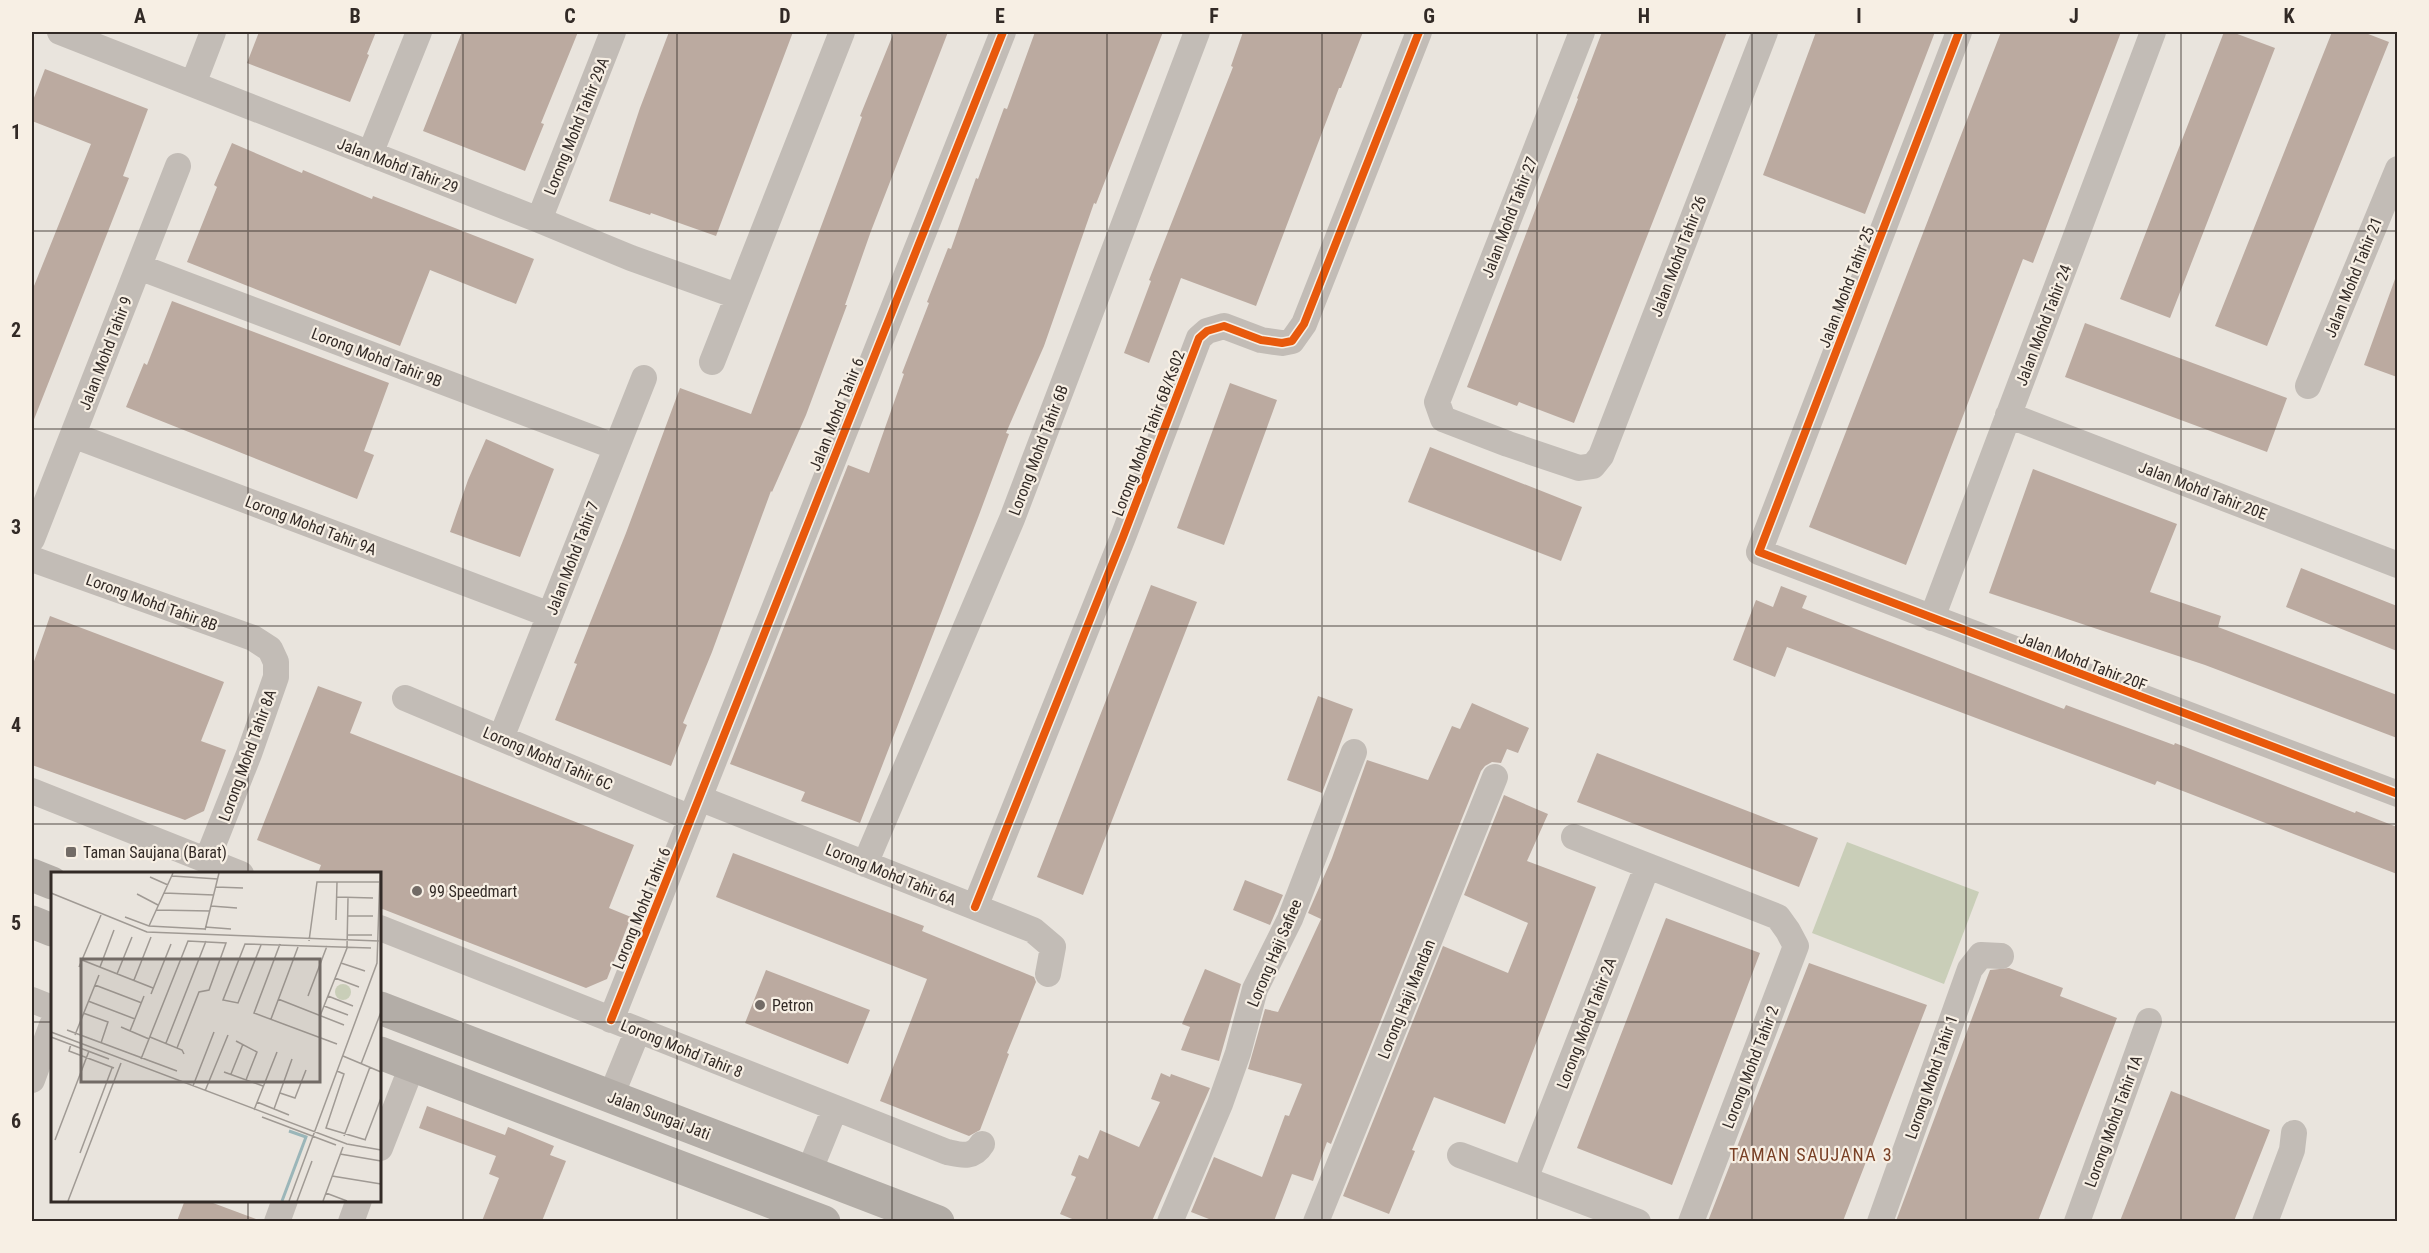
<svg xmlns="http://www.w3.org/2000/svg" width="2429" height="1253" font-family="'Roboto Condensed',sans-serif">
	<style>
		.green { fill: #c9ceb8 }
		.building { fill: #bbaaa0 }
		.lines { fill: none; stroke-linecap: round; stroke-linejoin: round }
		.minor { stroke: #c2bcb6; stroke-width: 26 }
		.secondary { stroke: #b3ada7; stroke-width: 33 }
		.cycleway-casing { stroke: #f7efe4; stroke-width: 11 }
		.cycleway { stroke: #e8590c; stroke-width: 8 }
		.grid { fill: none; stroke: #322a26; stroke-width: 1.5; stroke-opacity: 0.55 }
		.poi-dot { fill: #726b66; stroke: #f7efe4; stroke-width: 2 }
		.labels { text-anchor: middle; stroke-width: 4.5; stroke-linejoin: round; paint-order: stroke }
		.street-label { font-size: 16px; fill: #322a26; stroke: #f7efe4 }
		.poi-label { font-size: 16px; fill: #322a26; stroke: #f7efe4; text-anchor: start }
		.neighbourhood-label { font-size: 18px; letter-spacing: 1.5px; fill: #794026; stroke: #f7efe4 }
		.inset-river { fill: none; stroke: #9bb6b9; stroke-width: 3 }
		.inset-road { fill: none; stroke: #a09a94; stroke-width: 1.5 }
		.view { fill: #726b66; fill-opacity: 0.15; stroke: #726b66; stroke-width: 3 }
		.inset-edge { fill: none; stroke: #322a26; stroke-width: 3 }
		.neatline { fill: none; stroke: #322a26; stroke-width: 2 }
		.grid-label { font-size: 20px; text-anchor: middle; font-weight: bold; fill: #322a26 }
	</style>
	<rect width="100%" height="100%" fill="#e9e4dd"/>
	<path class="green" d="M1847,842L1979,892L1944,984L1812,933Z"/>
	<path class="building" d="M259,32H376L367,54L369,55L350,102L247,63Z
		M462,32H578L541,123L544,124L525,171L423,131Z
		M669,32H793L716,236L651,213L650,215L609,201L640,108Z
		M894,32H948L871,231L845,305H847L806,415L772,492L771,491L712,652L683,723L687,725L671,766L555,720L577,664L574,663L626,533L680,388L751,414L862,117L860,116Z
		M1035,32H1163L1096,204L1094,203L1044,346L1006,433L1009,434L979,515L860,823L801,801L805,792L730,764L848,465L869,473L904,374L902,373L929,303L927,302L948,248L951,249L976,178L978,179L1004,108L1007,109Z
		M1243,32H1363L1341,88H1339L1256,306L1181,278L1149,363L1124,353L1151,281L1149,280L1233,67L1231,66Z
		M1602,32H1727L1574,423L1519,402L1517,406L1467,387L1578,99L1577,98Z
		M1816,32H1935L1865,214L1763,175Z
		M2001,32H2121L2033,263L2023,259L1906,565L1809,527Z
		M2224,32H2232L2275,48L2170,318L2120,299Z
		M2332,32H2363L2389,42L2267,346L2215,326Z
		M45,69L148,109L123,176L129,178L33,422L32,291L91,144L32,121V103Z
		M232,143L302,173L303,170L372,199L373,196L534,259L516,304L430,270L400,346L187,262L217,187L214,185Z
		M2395,279L2397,280V377L2364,365Z
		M172,301L389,383L364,451L374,455L357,499L126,407L144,363L147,365Z
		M2085,323L2287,398L2267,452L2065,377Z
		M1230,383L1277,400L1224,545L1177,528Z
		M486,439L554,469L520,557L450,532L468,480Z
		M1430,447L1582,507L1561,561L1408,502Z
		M2033,469L2177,524L2150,592L2221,616L2218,627L2397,695V738L2205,665L1989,593Z
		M2301,568L2397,606V651L2286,607Z
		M1151,585L1197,602L1083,895L1037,877Z
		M1781,586L1807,596L1802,608L2064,709L2066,705L2174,745L2175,743L2355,813L2356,811L2397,827V874L2157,781L2155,785L1787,647L1775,677L1733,660L1756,600L1773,607Z
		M50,616L224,682L201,741L226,750L204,811L185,820L32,765V667Z
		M318,686L362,702L350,733L634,845L609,908L631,917L607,979L586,988L380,908V873H318L321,865L257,840Z
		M1318,696L1353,709L1322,793L1287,780Z
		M1472,703L1529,728L1518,753L1507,749L1501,763L1492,762L1485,766L1481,771L1331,1144L1327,1142L1313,1181L1292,1174L1274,1221H1214L1191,1212L1214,1157L1262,1177L1285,1115L1289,1116L1302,1084L1248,1069L1265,1009L1278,1012L1321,919L1308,913L1332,858L1367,760L1428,780L1452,726L1460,729Z
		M1597,753L1818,838L1799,887L1577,802Z
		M1504,795L1548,814L1527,861L1596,887L1505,1124L1434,1097L1412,1150L1415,1151L1389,1214L1343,1196L1443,946L1508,973L1528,923L1464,895Z
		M733,853L924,926L922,931L1034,977L1036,982L1007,1053L1009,1054L980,1130L969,1136L880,1101L927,979L716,897Z
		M1245,880L1283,895L1270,925L1233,910Z
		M1666,918L1760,953L1672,1185L1577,1148Z
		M1809,963L1927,1005L1843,1221H1708Z
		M2009,968L2063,988L2060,996L2117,1018L2038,1221H1896L1990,970Z
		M1205,969L1241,984L1219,1061L1181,1050L1190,1027L1182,1024Z
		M766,970L870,1010L848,1064L745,1023Z
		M1161,1073L1170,1077L1171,1074L1210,1088L1152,1221H1077L1060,1214L1076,1177L1071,1175L1079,1155L1088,1159L1100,1130L1139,1147L1160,1102L1151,1099Z
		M2171,1091L2270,1130L2234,1221H2120Z
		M427,1106L505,1135L508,1127L554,1146L550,1155L566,1161L542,1221H482L499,1178L489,1174L496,1156L419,1128Z
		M185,1200H205L256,1219V1221H177Z"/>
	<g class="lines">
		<path class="minor" d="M60,32L539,220L631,258L737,296
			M1582,32L1437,402L1443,419L1508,444L1579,468L1593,466L1601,456L1765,32
			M1959,32L1759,552L2398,794
			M193,84L213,32
			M370,154L419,32
			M539,220L613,32
			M139,267L616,447
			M712,362L842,32
			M2308,386L2398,169
			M2008,415L2398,565
			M73,435L550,615
			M32,539L178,166
			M32,559L253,638L270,649L276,662V677L249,754L207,860
			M1932,618L2153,32
			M405,698L691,818
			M501,738L644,378
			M32,791L241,874
			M699,798L1033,930L1053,947L1048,974
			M1574,837L1778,917L1788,931L1796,946L1691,1222
			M865,864L1012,519L1197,32
			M975,907L1123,537L1199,338L1207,331L1224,326L1261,340L1282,343L1292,341L1304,324L1419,32
			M380,928L947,1152C961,1155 973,1159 982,1144
			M32,1000L52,1008
			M611,1020L1003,32
			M32,1080L52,1025
			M611,1096L638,1030
			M380,1148L412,1066
			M1460,1155L1638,1222
			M809,1172L835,1108
			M1525,1179L1647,867
			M277,1222L285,1200
			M351,1222L359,1200
			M1170,1222L1220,1104L1238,1053L1255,989L1290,919L1354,752
			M1316,1222L1495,777
			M1880,1222L1970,969L1981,955L2001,956
			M2077,1222L2149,1021
			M2265,1222L2292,1150L2294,1133"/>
		<path class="secondary" d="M32,875L52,883
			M32,922L52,930
			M380,1008L938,1222
			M380,1053L824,1222"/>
		<defs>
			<path id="cycleway" d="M1959,32L1759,552L2398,794
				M975,907L1123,537L1199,338L1207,331L1224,326L1261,340L1282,343L1292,341L1304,324L1419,32
				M611,1020L1003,32"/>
		</defs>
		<use href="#cycleway" class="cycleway-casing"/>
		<use href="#cycleway" class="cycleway"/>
	</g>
	<path class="grid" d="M248,32V874M463,32V1222M677,32V1222M892,32V1222M1107,32V1222M1322,32V1222M1537,32V1222M1752,32V1222M1966,32V1222M2181,32V1222M32,231H2398M32,429H2398M32,626H2398M32,824H2398M32,1022H52M380,1022H2398M248,1200V1222"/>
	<g class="poi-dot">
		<rect x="65" y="846" width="12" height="12" rx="3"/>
		<circle cx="417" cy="891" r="6"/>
		<circle cx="760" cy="1005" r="6"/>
	</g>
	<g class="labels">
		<g class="street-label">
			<text transform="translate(576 126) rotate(-68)" y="6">Lorong Mohd Tahir 29A</text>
			<text transform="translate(398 165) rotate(21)" y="6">Jalan Mohd Tahir 29</text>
			<text transform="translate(1509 217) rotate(-69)" y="6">Jalan Mohd Tahir 27</text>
			<text transform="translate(1678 256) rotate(-69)" y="6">Jalan Mohd Tahir 26</text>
			<text transform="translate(2353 277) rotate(-68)" y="6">Jalan Mohd Tahir 21</text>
			<text transform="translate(1846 287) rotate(-69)" y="6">Jalan Mohd Tahir 25</text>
			<text transform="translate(2043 325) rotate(-69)" y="6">Jalan Mohd Tahir 24</text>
			<text transform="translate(105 353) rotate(-69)" y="6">Jalan Mohd Tahir 9</text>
			<text transform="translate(377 357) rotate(21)" y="6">Lorong Mohd Tahir 9B</text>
			<text transform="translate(836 414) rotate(-68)" y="6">Jalan Mohd Tahir 6</text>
			<text transform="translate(1148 433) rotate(-69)" y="6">Lorong Mohd Tahir 6B/Ks02</text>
			<text transform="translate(1038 450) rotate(-69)" y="6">Lorong Mohd Tahir 6B</text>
			<text transform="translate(2203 490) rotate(21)" y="6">Jalan Mohd Tahir 20E</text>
			<text transform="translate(311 525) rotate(21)" y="6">Lorong Mohd Tahir 9A</text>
			<text transform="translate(572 558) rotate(-69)" y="6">Jalan Mohd Tahir 7</text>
			<text transform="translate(152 602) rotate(20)" y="6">Lorong Mohd Tahir 8B</text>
			<text transform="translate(2083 661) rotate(21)" y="6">Jalan Mohd Tahir 20F</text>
			<text transform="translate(247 755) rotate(-70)" y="6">Lorong Mohd Tahir 8A</text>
			<text transform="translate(548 758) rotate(23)" y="6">Lorong Mohd Tahir 6C</text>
			<text transform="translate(891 874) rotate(22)" y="6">Lorong Mohd Tahir 6A</text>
			<text transform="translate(641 908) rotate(-68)" y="6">Lorong Mohd Tahir 6</text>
			<text transform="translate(1274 953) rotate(-67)" y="6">Lorong Haji Safiee</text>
			<text transform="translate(1406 999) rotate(-68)" y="6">Lorong Haji Mandan</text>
			<text transform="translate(1586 1023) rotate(-69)" y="6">Lorong Mohd Tahir 2A</text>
			<text transform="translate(682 1048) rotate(22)" y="6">Lorong Mohd Tahir 8</text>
			<text transform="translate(1750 1067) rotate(-69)" y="6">Lorong Mohd Tahir 2</text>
			<text transform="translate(1931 1077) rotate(-71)" y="6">Lorong Mohd Tahir 1</text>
			<text transform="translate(659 1115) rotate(21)" y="6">Jalan Sungai Jati</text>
			<text transform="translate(2113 1121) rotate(-70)" y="6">Lorong Mohd Tahir 1A</text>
		</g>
		<g class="poi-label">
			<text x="83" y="858">Taman Saujana (Barat)</text>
			<text x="429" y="897">99 Speedmart</text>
			<text x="772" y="1011">Petron</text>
		</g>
		<g class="neighbourhood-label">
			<text x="1811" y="1161">TAMAN SAUJANA 3</text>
		</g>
	</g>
	<g transform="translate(51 872)">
		<rect width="330" height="330" fill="#e9e4dd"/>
		<path d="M284 120a8 8 0 1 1 16 0a8 8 0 1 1-16 0Z" fill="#c9ceb8"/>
		<path class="inset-river" d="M231,329L255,265L238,259"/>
		<path class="inset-road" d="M121,4L167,7M99,5L117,13M165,15L192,16M0,21L96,60L328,69M113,21L163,23M86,22L107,33M286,25L322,26M160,34L186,36M105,38L159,39M297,44H322M74,45L98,54L154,57M285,48L286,10M98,54L122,1M154,55L180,57M154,58L168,1M297,63H321M258,69L266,10H329M229,72L203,141L286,172M210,73L187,131L172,128L194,72L320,76M31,88L102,116M290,91L314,99M28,95L50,43M49,95L63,58M66,102L81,65M284,106L308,115M83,108L100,65M44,113L91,131M100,122L120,72M257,124L276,74M277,124L302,134M227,127L293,153M37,129L84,147M273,134L297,143M32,141L57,150L50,171M269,144L296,76L297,26M220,147L247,75M70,155L98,167M16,158L126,199M79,159L93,124M0,160L296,272L330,278M24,163L48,103M0,165L58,187M99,165L131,178L133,182M185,169L206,180L195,208M115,171L155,69M20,172L18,179L63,196M292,184L330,200M90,187L137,69L175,71L158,118L148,120L126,176M310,192L330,140M286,199L293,202L275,256L315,268M173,200L212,214M180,202L192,172M142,214L163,160M154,219L177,163M229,221L244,226L255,198M206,230L238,243M223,237L241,187M203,238L226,180M211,245L285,273M293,264L319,195M4,268L38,179M314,268L330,226M29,281L61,196M289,282L330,289M281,304L330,312M275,321L296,329M17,329L70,191M238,329L326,91L329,1M246,329L261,289M272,329L292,275"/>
		<path class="view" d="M30,87H269V210H30Z"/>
		<rect width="330" height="330" class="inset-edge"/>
	</g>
	<rect width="2429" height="1253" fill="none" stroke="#f7efe4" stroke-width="66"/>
	<rect x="33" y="33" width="2363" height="1187" class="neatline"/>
	<g class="grid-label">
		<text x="140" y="23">A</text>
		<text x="355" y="23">B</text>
		<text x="570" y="23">C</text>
		<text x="785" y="23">D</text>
		<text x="1000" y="23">E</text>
		<text x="1214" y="23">F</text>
		<text x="1429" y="23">G</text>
		<text x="1644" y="23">H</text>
		<text x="1859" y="23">I</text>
		<text x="2074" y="23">J</text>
		<text x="2289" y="23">K</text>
		<text x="16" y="139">1</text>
		<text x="16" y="337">2</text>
		<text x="16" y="534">3</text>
		<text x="16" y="732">4</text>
		<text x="16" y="930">5</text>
		<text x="16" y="1128">6</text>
	</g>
</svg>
